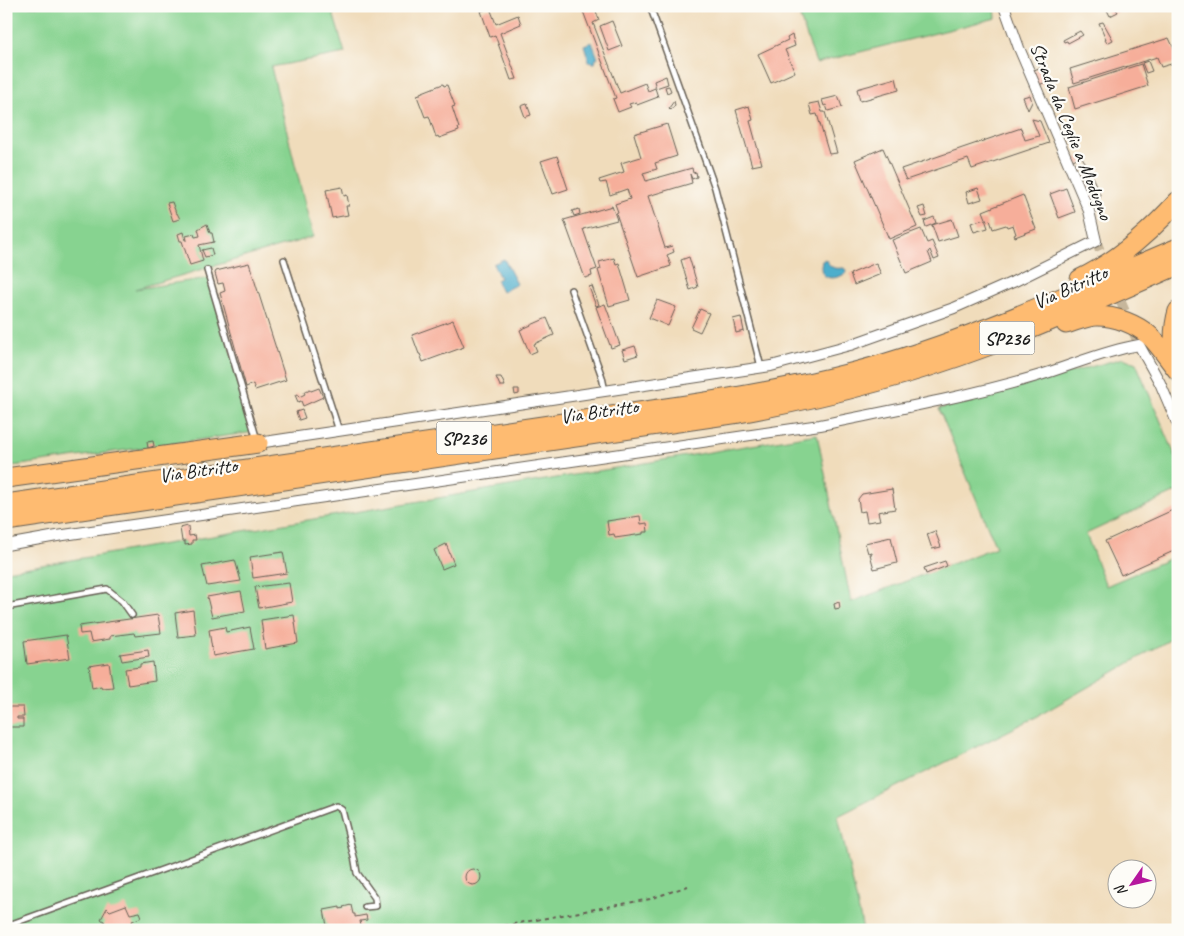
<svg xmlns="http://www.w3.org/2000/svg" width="1184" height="936" font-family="Caveat,sans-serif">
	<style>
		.green { fill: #87d390; stroke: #527856 }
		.water { fill: #4daecc; stroke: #346574 }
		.building { fill: #f6ae9a }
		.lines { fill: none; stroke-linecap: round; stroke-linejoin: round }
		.street-tunnel { stroke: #c6b69b; stroke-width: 10; stroke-dasharray: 10 5; stroke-linecap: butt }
		.lane-casing { stroke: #665f54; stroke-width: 8 }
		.street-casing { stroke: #665f54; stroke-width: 12 }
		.highway-casing { stroke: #665f54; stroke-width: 21 }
		.path { stroke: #665f54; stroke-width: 2; stroke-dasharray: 4 4; stroke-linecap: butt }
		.lane { stroke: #fff; stroke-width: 5 }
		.street { stroke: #fff; stroke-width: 10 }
		.highway { stroke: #febb71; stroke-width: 19 }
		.labels { text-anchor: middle; stroke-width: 4.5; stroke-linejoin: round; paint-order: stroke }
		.shield { fill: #fdfcf7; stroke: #605f5e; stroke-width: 1 }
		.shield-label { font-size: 19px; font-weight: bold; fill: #1c1c1c }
		.street-label { font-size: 20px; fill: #1c1c1c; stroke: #fdfcf7 }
	</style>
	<rect width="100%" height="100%" fill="#fdfcf7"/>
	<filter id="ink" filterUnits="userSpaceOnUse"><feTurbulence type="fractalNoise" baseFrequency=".02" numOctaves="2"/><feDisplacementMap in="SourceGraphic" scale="10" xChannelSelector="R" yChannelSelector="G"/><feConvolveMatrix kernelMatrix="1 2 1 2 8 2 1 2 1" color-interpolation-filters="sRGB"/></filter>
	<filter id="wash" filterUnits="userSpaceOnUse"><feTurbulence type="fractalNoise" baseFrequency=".0096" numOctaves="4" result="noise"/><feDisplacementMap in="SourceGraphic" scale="20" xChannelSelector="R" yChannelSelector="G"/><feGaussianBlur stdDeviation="1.12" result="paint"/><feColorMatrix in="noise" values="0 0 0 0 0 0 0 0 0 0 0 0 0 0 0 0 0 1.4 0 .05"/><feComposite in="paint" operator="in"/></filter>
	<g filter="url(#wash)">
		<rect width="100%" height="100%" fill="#f0dcbb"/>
		<path class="green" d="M6,6H331L345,53L271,67L313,237L135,289L209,278L254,432L6,467Z
			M796,6H995L996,18L816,63Z
			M1123,358L1136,363L1178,462V491L1086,534L1106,586L1178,555V635L1038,716L838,816L863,930H6V571L817,434L851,602L996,547L939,409Z"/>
		<path class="water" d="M592,42L598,58L596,59L595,63H593L591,61L589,62L584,45Z
			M504,259L517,284L502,292L496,280L500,278L493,264Z
			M825,259C832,268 832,269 844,268L846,270V273C833,282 817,279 822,261Z"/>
		<g id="blocks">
			<path class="building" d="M581,6H586L588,11L595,8L599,20L593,23L620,93L645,83L648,91L655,88L658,97L637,105L636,102L629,104L631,107L618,112L613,99L616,98Z
				M630,6H643L632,11Z
				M1105,6H1114L1118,12L1110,16Z
				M490,8L496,24L518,15L521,24L500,33L517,79L511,80L495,35L490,37L481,11Z
				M612,21L622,46L609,51L600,26Z
				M1103,22L1113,40L1107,43L1105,40L1106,39L1099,23Z
				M1080,31L1083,35L1068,43L1067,41L1064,42L1063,40Z
				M792,35L795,46L785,50L795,72L771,83L758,54L788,40L787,38Z
				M1169,38L1175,51L1178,50V62L1161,67L1157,57L1074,83L1070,69Z
				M1148,61L1152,71L1146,73L1142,63Z
				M1141,64L1148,86L1075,109L1069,87Z
				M1042,67L1048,81L1037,86L1031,71Z
				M666,76L668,84L656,88L654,81Z
				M896,78L899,90L860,101L857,89Z
				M443,84L444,86L447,85L455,106L452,107L459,128H458L459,131L439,138L438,136L436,137L429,116L425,117L417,96L420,95V93Z
				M669,86L671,91L667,93L665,87Z
				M1030,95L1032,102L1028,110L1023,97Z
				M838,96L842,107L828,111L826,105L824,106L822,100Z
				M674,101L675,105L671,110L669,108Z
				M819,102L822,112H825L837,153L829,154L817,114L812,115L809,104Z
				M527,104L531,115L525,117L521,106Z
				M749,106L753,120L750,121L762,164L752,166L736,110Z
				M1032,119L1040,121L1049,143L972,169L968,159L906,180L901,169L1021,128L1025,140L1039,136Z
				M667,124L677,156L655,163L657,169L643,173L646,181L692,168L693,173L696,172L697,177L692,179L690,174L692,183L648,196L665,248L672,246L674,252L667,255L671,266L638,277L616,213L618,212L615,204L630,199L627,189L610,195L606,182L600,183L599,180L624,172L621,163L641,157L634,134Z
				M883,148L917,227L889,239L855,160Z
				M557,156L568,189L553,194L541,161Z
				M1081,156L1085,162L1074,167L1071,161Z
				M1091,174L1101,197L1088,202L1078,179Z
				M342,187L344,196L347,195L349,206H346L348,215L332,218L326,190Z
				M978,188L982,199L969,203L966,192Z
				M1066,188L1075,212L1059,218L1050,194Z
				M1023,195L1036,229L1015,237L1014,235L1016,234L1013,225L1007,227L1006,225L993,229L990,220L987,221L983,211Z
				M172,202L176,213H177L180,219L173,221L167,203Z
				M612,206L617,220L583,229L597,269L591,271L592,276L585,278L564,220Z
				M924,206L927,216L922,217L918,208Z
				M579,209L580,214L574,216L572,211Z
				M934,217L936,223L926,227L924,221Z
				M952,219L958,236L938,242L932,225Z
				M985,219L988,228L974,232L971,223Z
				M207,224L210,233H212L214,242L199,245L203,261L190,265L182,241H180L178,234L183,232L185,240H187L186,236L194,234L195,237L200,236L198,229Z
				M921,229L927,243L932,241L939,258L934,260L930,250L928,252L932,262L906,273L892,240Z
				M211,248L213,255L205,257L202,250Z
				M689,257L698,287L690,290L681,260Z
				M614,258L616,264L619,263L630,300L609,306L598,270L601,269L599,262Z
				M249,263L286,380L255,390L253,384L246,387L220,293L225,291L223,283L218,284L215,273L216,271Z
				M876,263L881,274L854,285L850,274Z
				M592,286L599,305L596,306L589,287Z
				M657,300L676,307L668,326L649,318Z
				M605,304L620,345L611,348L596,307Z
				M700,309L709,313L700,332L691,328Z
				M741,317L744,331L736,333L733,319Z
				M547,318L554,335L534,344L537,351L530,354L520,330Z
				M453,320L464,347L423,362L420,354H419L412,335Z
				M635,346L638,355L625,359L622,350Z
				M496,377H501L505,386H500Z
				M319,388L323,397L303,406L301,401L298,402L295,395L298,394L299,397L305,394L304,392L310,389L311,391Z
				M514,389H519V394L515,395Z
				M302,410L305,418L299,420L296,412Z
				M153,441L154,446L148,448L147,442Z
				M892,489L895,509L878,512L880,520L867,522L865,511L860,512L858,499L862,494Z
				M1175,509L1178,515V549L1121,575L1105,541Z
				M640,516L641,524L647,523L648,532H643V534L615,538L614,534L609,535L607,521Z
				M188,526L189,536L195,535L196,540H192V544L185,545V541H182L180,528Z
				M935,531L941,547L932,549L927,534Z
				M891,537L897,563L874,569L870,554H872V552L868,553L865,543Z
				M446,544L454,564L442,569L434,550Z
				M283,552L287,573L253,578L250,557Z
				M235,560L241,581L207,586L202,566Z
				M945,561L947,566L926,574L924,568Z
				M289,583L292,602L259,608L255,587Z
				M241,591L245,611L212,617L207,597Z
				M839,602L840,608L835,609L834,604Z
				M193,610L196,635L178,637L175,613Z
				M158,615L161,633L135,636L134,633L110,636V639L91,642L89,633L80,634L79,626Z
				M294,615L298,643L265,649L261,620Z
				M225,627L226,632L250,627L254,649L213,656L209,630Z
				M66,635L70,658L27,664L24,641Z
				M148,650L149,657L122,661L120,654Z
				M153,662L155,681L128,685L125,669L140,667V664Z
				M109,663L113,687L102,688L101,686L92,688L89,666Z
				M8,707H23L24,717H17V719H23V727H9Z
				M465 877a8 8 0 1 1 16 0a8 8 0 1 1-16 0Z
				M126,905L130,914L140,912L142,917L132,921L135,930H105L103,926L105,922L101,919L107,908L110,911Z
				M351,905L353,914H355V917L366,915L367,920L360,921L361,926L359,927V930H330V929L327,926L324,910L340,907V909L344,908L343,907Z"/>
		</g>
	</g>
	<g filter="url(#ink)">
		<use href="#blocks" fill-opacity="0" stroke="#665f54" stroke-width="1"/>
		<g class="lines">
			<path class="street-tunnel" d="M1096,241L1107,268
				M1115,288L1139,345"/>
			<defs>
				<path id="lane" d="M650,6L715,188L761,367
					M284,260L339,431
					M207,270L257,440
					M571,290L602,377L605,391
					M6,607L107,589L122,601L132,615
					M6,926L178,864L336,806L342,810L355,861L357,873L375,898L376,906L365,907"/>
				<path id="street" d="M258,443L771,366L850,345L954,308L1013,282L1096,241L1089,211L1019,48L1004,6
					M6,545L57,536L820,425C893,410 966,397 1037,376C1071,366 1103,351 1139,345L1160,383L1178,425"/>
				<path id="highway" d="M1080,279C1118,261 1150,232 1178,201
					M1066,324C1076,321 1087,316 1097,316C1115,316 1137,324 1151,337C1161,347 1169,360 1178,371
					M1177,369C1174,349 1172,331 1178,311
					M6,478L258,443
					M6,504L680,406C739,397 797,387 855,372C967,342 1072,293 1178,248
					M6,521L739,413C820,398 905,377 982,348C1048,324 1113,293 1178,265"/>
			</defs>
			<use href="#lane" class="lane-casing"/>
			<use href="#street" class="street-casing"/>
			<use href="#highway" class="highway-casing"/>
			<path class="path" d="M481,930L650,899L688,886"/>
			<use href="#lane" class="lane"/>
			<use href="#street" class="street"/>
			<use href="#highway" class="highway"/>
		</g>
	</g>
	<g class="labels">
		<g class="shield">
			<rect x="979.5" y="321.5" width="55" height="33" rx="4"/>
			<rect x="436.5" y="421.5" width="55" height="33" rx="4"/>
		</g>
		<g class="shield-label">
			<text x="1007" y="345">SP236</text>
			<text x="464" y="445">SP236</text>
		</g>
		<g class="street-label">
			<text transform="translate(1072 131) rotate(68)" y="7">Strada da Ceglie a Modugno</text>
			<text transform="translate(1070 287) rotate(-24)" y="7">Via Bitritto</text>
			<text transform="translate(599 411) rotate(-8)" y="7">Via Bitritto</text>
			<text transform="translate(198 470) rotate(-8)" y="7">Via Bitritto</text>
		</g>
	</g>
	<rect width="1184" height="936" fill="none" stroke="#fdfcf7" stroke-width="25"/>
	<g transform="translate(1132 884) rotate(236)"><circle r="24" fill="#fdfcf7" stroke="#a3a29f"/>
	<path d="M0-4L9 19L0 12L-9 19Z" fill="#b5179e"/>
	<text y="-8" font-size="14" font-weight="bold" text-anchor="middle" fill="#1c1c1c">N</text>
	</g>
</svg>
